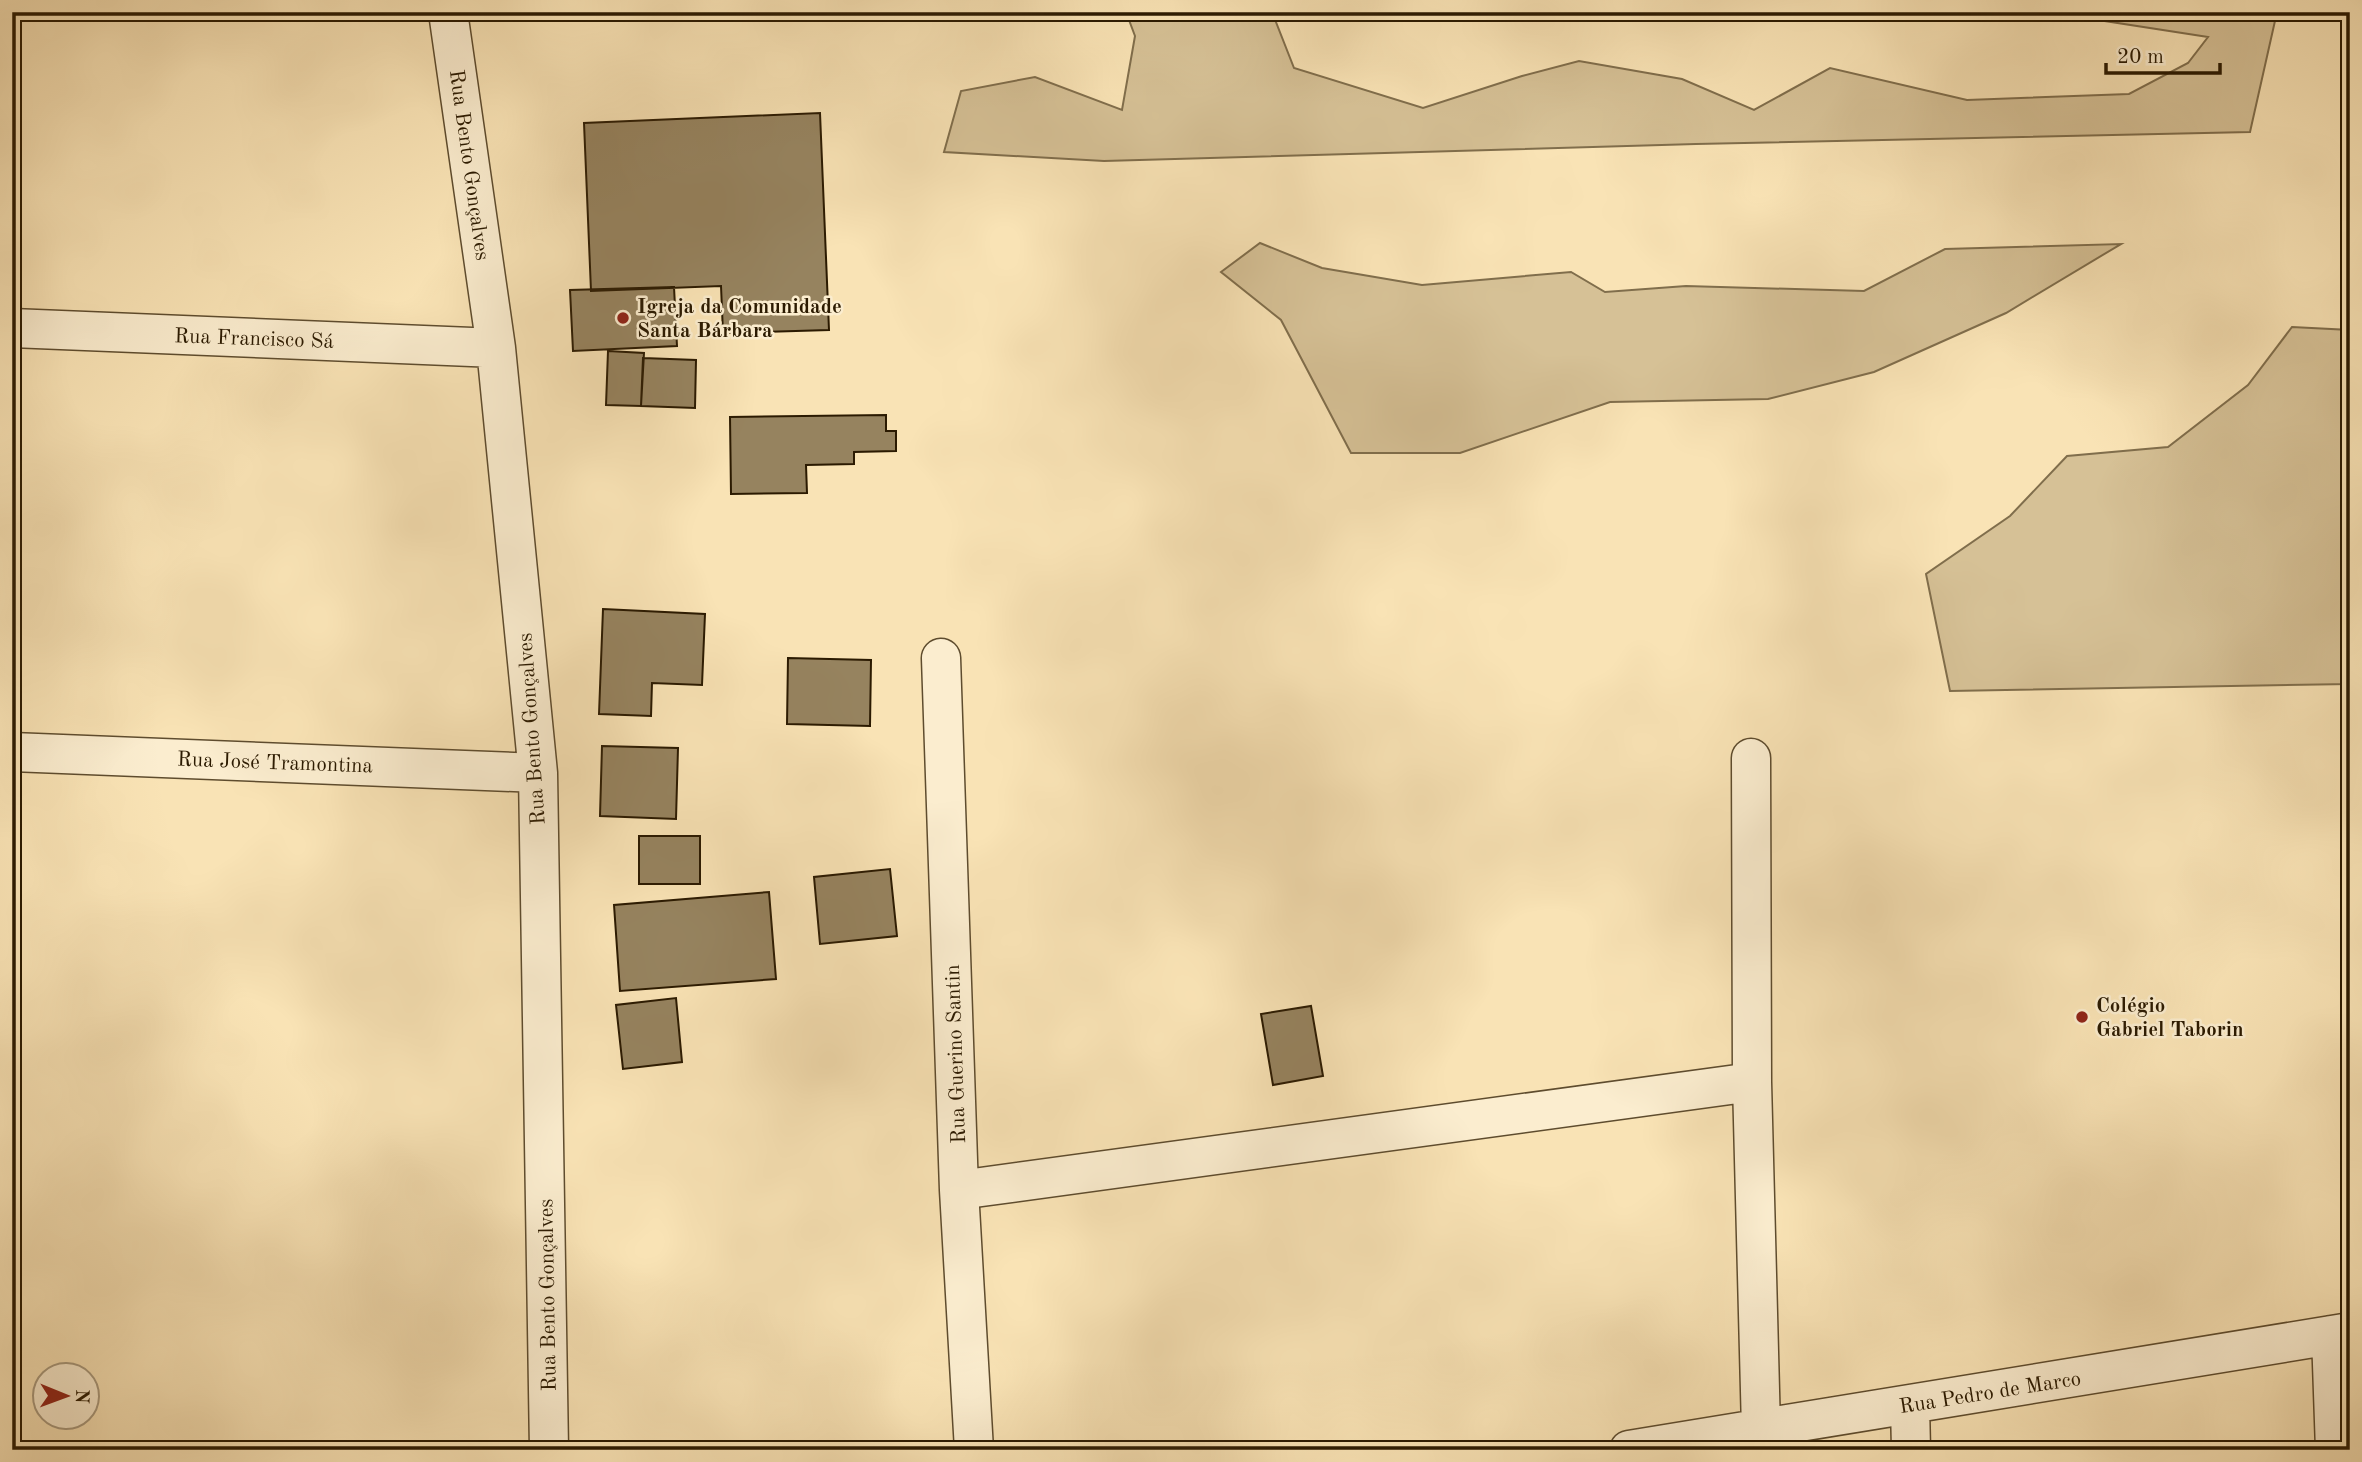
<svg xmlns="http://www.w3.org/2000/svg" width="2362" height="1462" font-family="'Old Standard TT',serif">
	<style>
		.green { fill: #d6c196; stroke: #806e4c; stroke-width: 2 }
		.building { fill: #96835f; stroke: #2b1a01; stroke-width: 2 }
		.lines { fill: none; stroke-linecap: round; stroke-linejoin: round }
		.minor-casing { stroke: #5e4c2e; stroke-width: 41 }
		.minor { stroke: #fbedcf; stroke-width: 38 }
		.poi-dot { fill: #8f2418; stroke: #fbedcf; stroke-width: 2.5 }
		.labels { text-anchor: middle; stroke-width: 5; stroke-linejoin: round; paint-order: stroke }
		.street-label { font-size: 21px; fill: #2b1a01; stroke: #fbedcf }
		.poi-label { font-size: 21px; font-weight: bold; fill: #2b1a01; stroke: #fbedcf; text-anchor: start }
	</style>
	<rect width="100%" height="100%" fill="#f9e3b5"/>
	<filter id="stains"><feTurbulence type="fractalNoise" baseFrequency=".00286" numOctaves="4"/><feColorMatrix values="0 0 0 0 .2 0 0 0 0 .09 0 0 0 0 .02 0 0 0 .5 -.17"/></filter>
	<radialGradient id="worn" r=".72"><stop offset=".6" stop-color="#630" stop-opacity="0"/><stop offset="1" stop-color="#630" stop-opacity=".3"/></radialGradient>
	<path class="green" d="M1126,12H1272L1294,68L1423,108L1522,76L1579,61L1682,79L1754,110L1830,68L1967,100L2129,94L2188,63L2208,37L2079,17L2076,12H2277L2250,132L1696,144L1104,161L944,152L961,91L1035,77L1122,110L1135,36Z
		M1260,243L1322,268L1422,285L1571,272L1605,292L1686,286L1864,291L1945,249L2121,244L2006,313L1874,372L1768,399L1610,402L1460,453H1351L1281,320L1221,272Z
		M2292,327L2350,330V684L1950,691L1926,574L2010,516L2067,456L2168,447L2248,385Z"/>
	<path class="building" d="M820,113L829,330L723,333L721,286L591,291L584,123Z
		M674,287L677,346L573,351L570,290Z
		M608,351L644,353L641,406L606,405Z
		M643,358L696,360L695,408L641,406Z
		M886,415V431H896V451L854,452V464L806,465L807,493L731,494L730,417Z
		M603,609L705,614L702,685L652,683L651,716L599,714Z
		M788,658L871,660L870,726L787,724Z
		M602,746L678,748L676,819L600,816Z
		M639,836H700V884H639Z
		M890,869L897,936L820,944L814,877Z
		M769,892L776,979L620,991L614,905Z
		M676,998L682,1062L623,1069L616,1005Z
		M1311,1006L1323,1076L1273,1085L1261,1014Z"/>
	<g class="lines">
		<defs>
			<path id="minor" d="M448,12L496,348L538,773L549,1450
				M12,328L496,348
				M941,658L959,1190L974,1450
				M12,752L538,773
				M1751,758L1752,1082L1761,1429
				M959,1190L1752,1082
				M2331,1335L2335,1450
				M1910,1405L1911,1450
				M1629,1450L2350,1332"/>
		</defs>
		<use href="#minor" class="minor-casing"/>
		<use href="#minor" class="minor"/>
	</g>
	<g class="poi-dot">
		<circle cx="623" cy="318" r="7"/>
		<circle cx="2082" cy="1017" r="7"/>
	</g>
	<g class="labels">
		<g class="street-label">
			<text transform="translate(470 165) rotate(82)" y="7">Rua Bento Gonçalves</text>
			<text transform="translate(254 338) rotate(2)" y="7">Rua Francisco Sá</text>
			<text transform="translate(531 729) rotate(-94)" y="7">Rua Bento Gonçalves</text>
			<text transform="translate(275 762) rotate(2)" y="7">Rua José Tramontina</text>
			<text transform="translate(955 1054) rotate(-92)" y="7">Rua Guerino Santin</text>
			<text transform="translate(547 1295) rotate(-91)" y="7">Rua Bento Gonçalves</text>
			<text transform="translate(1990 1392) rotate(-9)" y="7">Rua Pedro de Marco</text>
		</g>
		<g class="poi-label">
			<text x="637" y="313">Igreja da Comunidade<tspan x="637" dy="24">Santa Bárbara</tspan></text>
			<text x="2096" y="1012">Colégio<tspan x="2096" dy="24">Gabriel Taborin</tspan></text>
		</g>
	</g>
	<rect width="2362" height="1462" fill="none" stroke="#f9e3b5" stroke-width="42"/>
	<rect x="14" y="14" width="2334" height="1434" fill="none" stroke="#2b1a01" stroke-width="3.5"/>
	<rect x="21" y="21" width="2320" height="1420" fill="none" stroke="#2b1a01" stroke-width="2"/>
	<g transform="translate(66 1396) rotate(91)"><circle r="33" fill="#fbedcf" stroke="#a8997d" stroke-width="2"/>
	<path d="M0-5L12 26L0 18L-12 26Z" fill="#8f2418"/>
	<text y="-10" font-size="19" font-weight="bold" text-anchor="middle" fill="#2b1a01">N</text>
	</g>
	<path d="M2106 63v10h114v-10" fill="none" stroke="#2b1a01" stroke-width="3.5"/>
	<text x="2117" y="63" font-size="21" fill="#2b1a01" stroke="#fbedcf" stroke-width="5" paint-order="stroke">20 m</text>
	<rect width="100%" height="100%" filter="url(#stains)"/>
	<rect width="100%" height="100%" fill="url(#worn)"/>
</svg>
